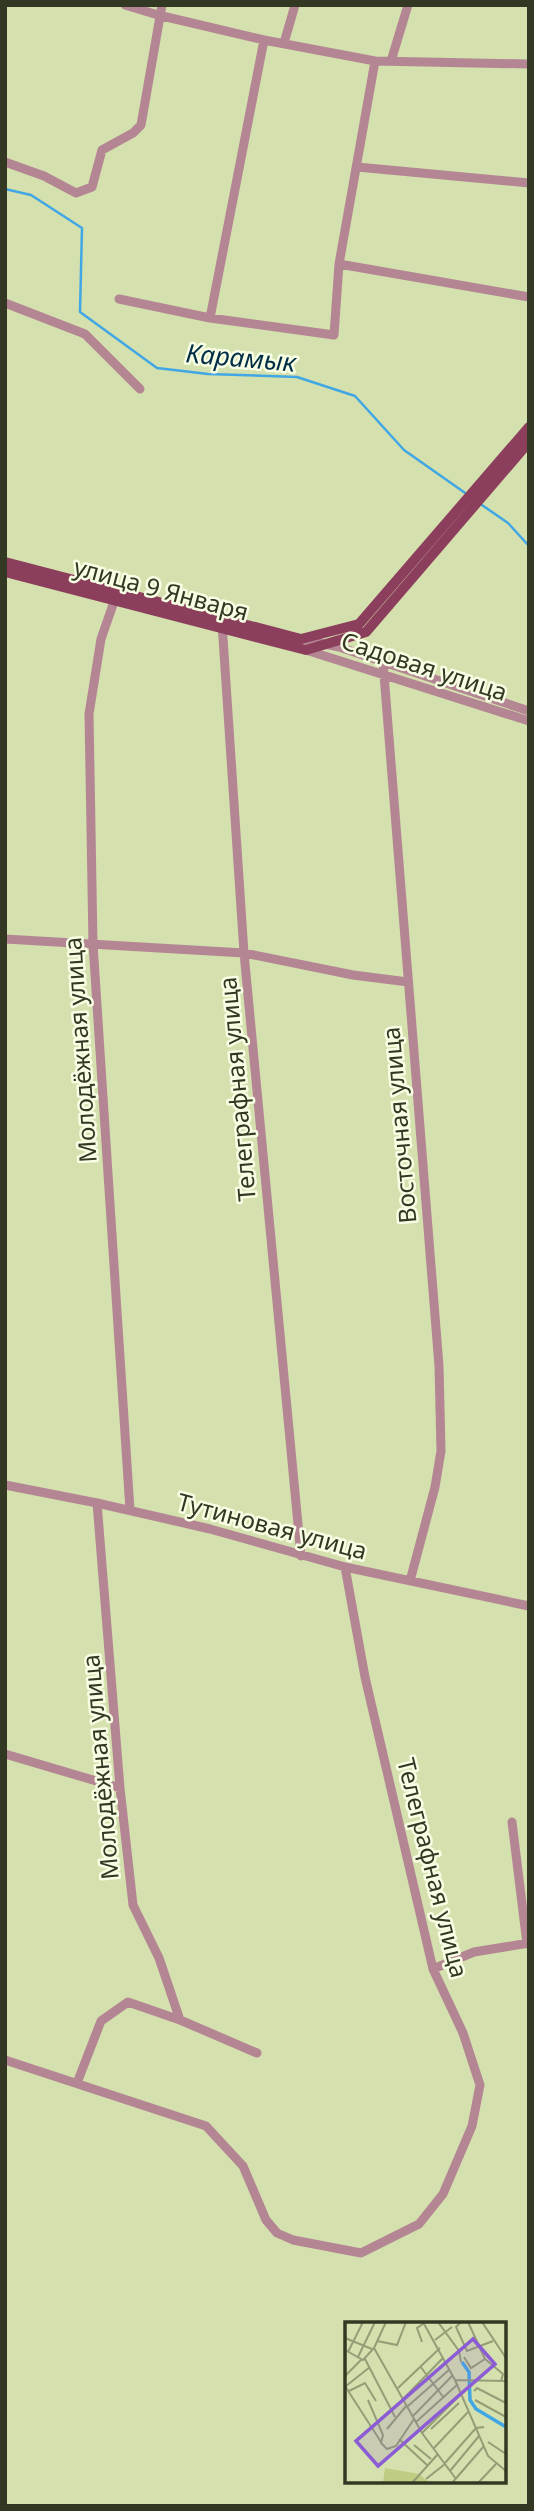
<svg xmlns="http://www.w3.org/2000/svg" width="534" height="2511" font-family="'Noto Sans',sans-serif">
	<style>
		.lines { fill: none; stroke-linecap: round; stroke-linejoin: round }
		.stream { stroke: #41a7e4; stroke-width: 2.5 }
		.minor { stroke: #b48694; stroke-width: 9 }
		.major { stroke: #8c3f5c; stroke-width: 10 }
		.labels { text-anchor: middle; stroke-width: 5; stroke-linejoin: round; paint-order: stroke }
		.street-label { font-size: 24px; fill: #333823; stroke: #f7fee4 }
		.water-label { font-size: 26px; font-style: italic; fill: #002d45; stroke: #f7fee4 }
		.inset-river { fill: none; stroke: #41a7e4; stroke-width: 3.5 }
		.inset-road { fill: none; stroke: #949d76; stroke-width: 2 }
		.view { fill: #8c5cd5; fill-opacity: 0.15; stroke: #8c5cd5; stroke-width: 3.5 }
		.inset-edge { fill: none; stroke: #333823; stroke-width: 3.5 }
	</style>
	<rect width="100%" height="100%" fill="#d4e0ad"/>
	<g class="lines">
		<path class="stream" d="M5,189L31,195L82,228L80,312L157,368L208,374L297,377L355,396L404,450L468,495
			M479,503L508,523L529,546"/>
		<path class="minor" d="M125,5L158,15L264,40L375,61L529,64
			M284,43L295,5
			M391,61L408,5
			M5,162L44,176L76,193L92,187L102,150L133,133L141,125L162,5
			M357,167L529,183
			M339,264L529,297
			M119,299L210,318L334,335L339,264L375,61
			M5,303L85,334L140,389
			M210,318L264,40
			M116,596L101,639L89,714L93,944L130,1510
			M222,623L244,953L301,1556
			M301,639L339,647L529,711
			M306,650L529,721
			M383,662L439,1366L441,1451L435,1487L410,1581
			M5,939L244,953L353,975L408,982
			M5,1485L97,1503L210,1529L345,1567L529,1606
			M97,1503L120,1788L133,1905L159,1958L180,2020
			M5,1754L120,1788
			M512,1822L527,1944
			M433,1969L474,1952L529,1943
			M5,2060L206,2126L243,2166L266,2220L277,2233L293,2240L361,2253L419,2224L443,2194L472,2126L480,2085L463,2033L433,1969L365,1677L345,1567
			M77,2083L101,2021L128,2002L180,2020L257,2053"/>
		<path class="major" d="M5,562L301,639L359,624L529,427
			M5,572L306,650L366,632L529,442"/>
	</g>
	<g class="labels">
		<g class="street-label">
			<text transform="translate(161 590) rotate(15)" y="8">улица 9 Января</text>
			<text transform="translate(424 667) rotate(18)" y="8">Садовая улица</text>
			<text transform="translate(81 1050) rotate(-94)" y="8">Молодёжная улица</text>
			<text transform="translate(238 1089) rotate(-95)" y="8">Телеграфная улица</text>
			<text transform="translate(400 1125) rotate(-95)" y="8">Восточная улица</text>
			<text transform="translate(272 1527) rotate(15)" y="8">Тутиновая улица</text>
			<text transform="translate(101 1767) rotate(-95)" y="8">Молодёжная улица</text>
			<text transform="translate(432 1868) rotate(76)" y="8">Телеграфная улица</text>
		</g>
		<g class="water-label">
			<text transform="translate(241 358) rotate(5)" y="9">Карамык</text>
		</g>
	</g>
	<g transform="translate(345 2322)">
		<rect width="161" height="161" fill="#d4e0ad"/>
		<path d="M40,146L74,152L85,161H38Z" fill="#bdce82"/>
		<path class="inset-river" d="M117,40L124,50L125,78L131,87L161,105"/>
		<path class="inset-road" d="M41,0L29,26L77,111L111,157M78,0L110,58L161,59M93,0L114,29L116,40M116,0L111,5L122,29L148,19M123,0L140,37L158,52L156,59M137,0L161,36M0,16L27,27M90,18L107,5M32,19L52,23L61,0M77,20L72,6L78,2M0,28L18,38L29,26M3,30L18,0M13,35L30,0M119,35L126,46L140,37M20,37L50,95M75,44L99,76M0,54L17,37M110,58L143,134L161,149M0,64L36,120M1,64L25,45M53,66L95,26M4,69L20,61L31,79M129,69L132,66L161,81M59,76L98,36M23,78L38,113L36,121L42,127L51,124L69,97M130,78L161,95M63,84L105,47M68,94L108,53M71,100L113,62M42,107L62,83M86,107L114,81M77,111L117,71M54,117L82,143M143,120L161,132M69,123L86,137M89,126L123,90M100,141L131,106L139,105M105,149L134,114M81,157L100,142M67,161L93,132M107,161L139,124M133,161L151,142"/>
		<path class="view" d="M128,17L150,42L33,144L11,119Z"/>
		<rect width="161" height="161" class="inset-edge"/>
	</g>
	<rect width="534" height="2511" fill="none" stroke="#333823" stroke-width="14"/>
</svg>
